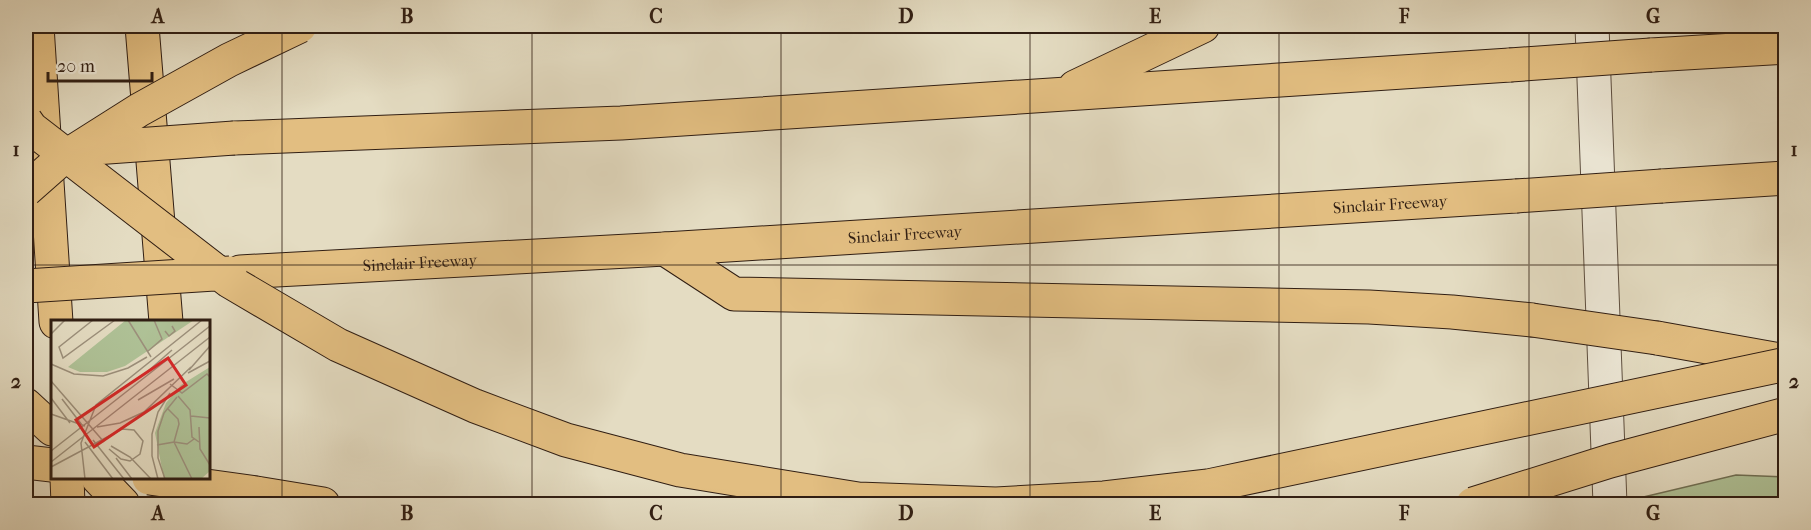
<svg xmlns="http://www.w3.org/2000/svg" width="1811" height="530" font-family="'IM FELL French Canon',serif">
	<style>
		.green { fill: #afc297; stroke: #707055; stroke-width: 1.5 }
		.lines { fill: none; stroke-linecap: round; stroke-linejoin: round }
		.minor-casing { stroke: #5d4e3f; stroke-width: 35 }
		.highway-casing { stroke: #301e13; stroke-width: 35 }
		.minor { stroke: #ede8d7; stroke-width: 33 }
		.highway { stroke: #e2be81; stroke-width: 33 }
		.highway-bridge-casing { stroke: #301e13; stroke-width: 35; stroke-linecap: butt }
		.highway-bridge { stroke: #e2be81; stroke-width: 33 }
		.grid { fill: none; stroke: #301e13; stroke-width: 1.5; stroke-opacity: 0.55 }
		.labels { text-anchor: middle; stroke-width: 5; stroke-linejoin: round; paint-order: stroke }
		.street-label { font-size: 16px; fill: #301e13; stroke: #ede8d7 }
		.inset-road { fill: none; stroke: #9c907c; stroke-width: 1.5 }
		.view { fill: #d62828; fill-opacity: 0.15; stroke: #d62828; stroke-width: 3 }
		.inset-edge { fill: none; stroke: #301e13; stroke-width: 3 }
		.neatline { fill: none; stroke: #301e13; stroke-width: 2 }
		.grid-label { font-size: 20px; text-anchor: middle; font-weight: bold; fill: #301e13 }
	</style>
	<rect width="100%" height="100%" fill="#e4dcc2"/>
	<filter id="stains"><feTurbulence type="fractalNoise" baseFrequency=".00333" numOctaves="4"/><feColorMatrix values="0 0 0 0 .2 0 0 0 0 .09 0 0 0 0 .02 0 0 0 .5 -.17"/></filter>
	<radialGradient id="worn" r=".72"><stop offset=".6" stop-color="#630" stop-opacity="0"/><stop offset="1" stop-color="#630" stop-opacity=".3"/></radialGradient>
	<path class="green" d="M1736,475L1785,477V504H1614Z"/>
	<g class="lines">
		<defs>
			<path id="minor" d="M1592,26L1610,504"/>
			<g id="highway">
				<path d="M37,26L56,322"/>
				<path d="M142,26L166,322"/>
				<path d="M1651,55L1786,47"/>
				<path d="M1075,87L1203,26"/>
				<path d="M234,138L621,123L1510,65"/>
				<path d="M1662,186L1786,178"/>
				<path d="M665,249L734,294L1369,307L1452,312L1532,320"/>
				<path id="s1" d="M240,272L665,249L1516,196"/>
				<path d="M1657,338L1786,361"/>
				<path d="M26,405L52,429"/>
				<path d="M26,462L52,465"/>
				<path d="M67,478L68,504"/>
				<path d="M98,478L123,504"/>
				<path d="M256,493L323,504"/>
			</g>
		</defs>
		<use href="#minor" class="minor-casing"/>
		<use href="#highway" class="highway-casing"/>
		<use href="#minor" class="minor"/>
		<use href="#highway" class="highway"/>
		<defs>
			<path id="highway-bridge" d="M1510,65L1651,55
				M26,121L31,128L229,281L338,345L475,406L566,440L680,470L858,499L996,504L1104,498L1208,486L1786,364
				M80,149L234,138
				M26,190L60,160L139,110L229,60L300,26
				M1516,196L1662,186
				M26,286L230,273
				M1532,320L1657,338
				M149,478L256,493
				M1473,504L1610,461L1786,414"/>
		</defs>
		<use href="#highway-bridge" class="highway-bridge-casing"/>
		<use href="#highway-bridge" class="highway-bridge"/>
	</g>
	<path class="grid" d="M282,26V504M532,26V504M781,26V504M1030,26V504M1279,26V504M1529,26V504M26,265H1786"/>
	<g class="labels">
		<g class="street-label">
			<text dy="6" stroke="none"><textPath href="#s1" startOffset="1152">Sinclair Freeway</textPath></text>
			<text dy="6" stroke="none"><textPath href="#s1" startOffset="666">Sinclair Freeway</textPath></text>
			<text dy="6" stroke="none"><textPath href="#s1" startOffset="180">Sinclair Freeway</textPath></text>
		</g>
	</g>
	<g transform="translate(51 320)">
		<rect width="159" height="159" fill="#e4dcc2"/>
		<path d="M75,0H143L74,46L56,52H29L17,47ZM159,47V151L150,159H113L104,113L115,83L130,65Z" fill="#afc297"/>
		<path class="inset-road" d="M42,0L8,27L12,38L64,0M77,0L100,37M114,11L118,16L124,11L121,6M0,14L14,0M96,32L111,19L103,0M0,44L23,54L52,56L77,48L96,37M138,50L159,26M96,52L121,30M137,53L159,41M0,61L53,122M119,64L131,73L156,54L159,57M127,76L139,90L141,117L148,122M0,78L19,103M11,79L31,105M87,80L123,59M0,94L34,106M140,96L159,98M46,107L69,103L93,92L140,47M148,107L149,129L159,145M42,120L73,159M34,122L62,159M123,122L141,159M123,122L136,124L143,119M106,125L123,122L128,104L127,99L116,88M60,126L79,137L100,159M0,131L159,6M65,138L81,159M0,142L159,17M0,147L71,109L83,110L92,121L89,134L79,141L70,139L58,129M34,159L30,123L45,85L151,0M107,159L101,136V114L107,92L119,73M114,159L107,138V111L113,93L126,77"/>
		<path class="view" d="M117,38L135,65L43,127L25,100Z"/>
		<rect width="159" height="159" class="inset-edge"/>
	</g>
	<rect width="1811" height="530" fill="none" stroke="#e4dcc2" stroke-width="66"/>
	<path d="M48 72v9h104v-9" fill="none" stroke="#301e13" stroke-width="3"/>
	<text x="57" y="72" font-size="18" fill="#301e13" stroke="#ede8d7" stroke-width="4.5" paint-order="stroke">20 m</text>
	<rect x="33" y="33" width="1745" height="464" class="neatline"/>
	<g class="grid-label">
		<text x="158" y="23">A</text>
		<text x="407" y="23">B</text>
		<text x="656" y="23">C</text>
		<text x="906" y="23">D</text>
		<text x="1155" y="23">E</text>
		<text x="1404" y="23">F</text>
		<text x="1653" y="23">G</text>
		<text x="16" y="156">1</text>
		<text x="1794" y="156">1</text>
		<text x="16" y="388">2</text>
		<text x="1794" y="388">2</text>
		<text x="158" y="520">A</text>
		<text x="407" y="520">B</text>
		<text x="656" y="520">C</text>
		<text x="906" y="520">D</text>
		<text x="1155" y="520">E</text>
		<text x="1404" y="520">F</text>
		<text x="1653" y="520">G</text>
	</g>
	<rect width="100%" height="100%" filter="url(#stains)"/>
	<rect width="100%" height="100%" fill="url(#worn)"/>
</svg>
